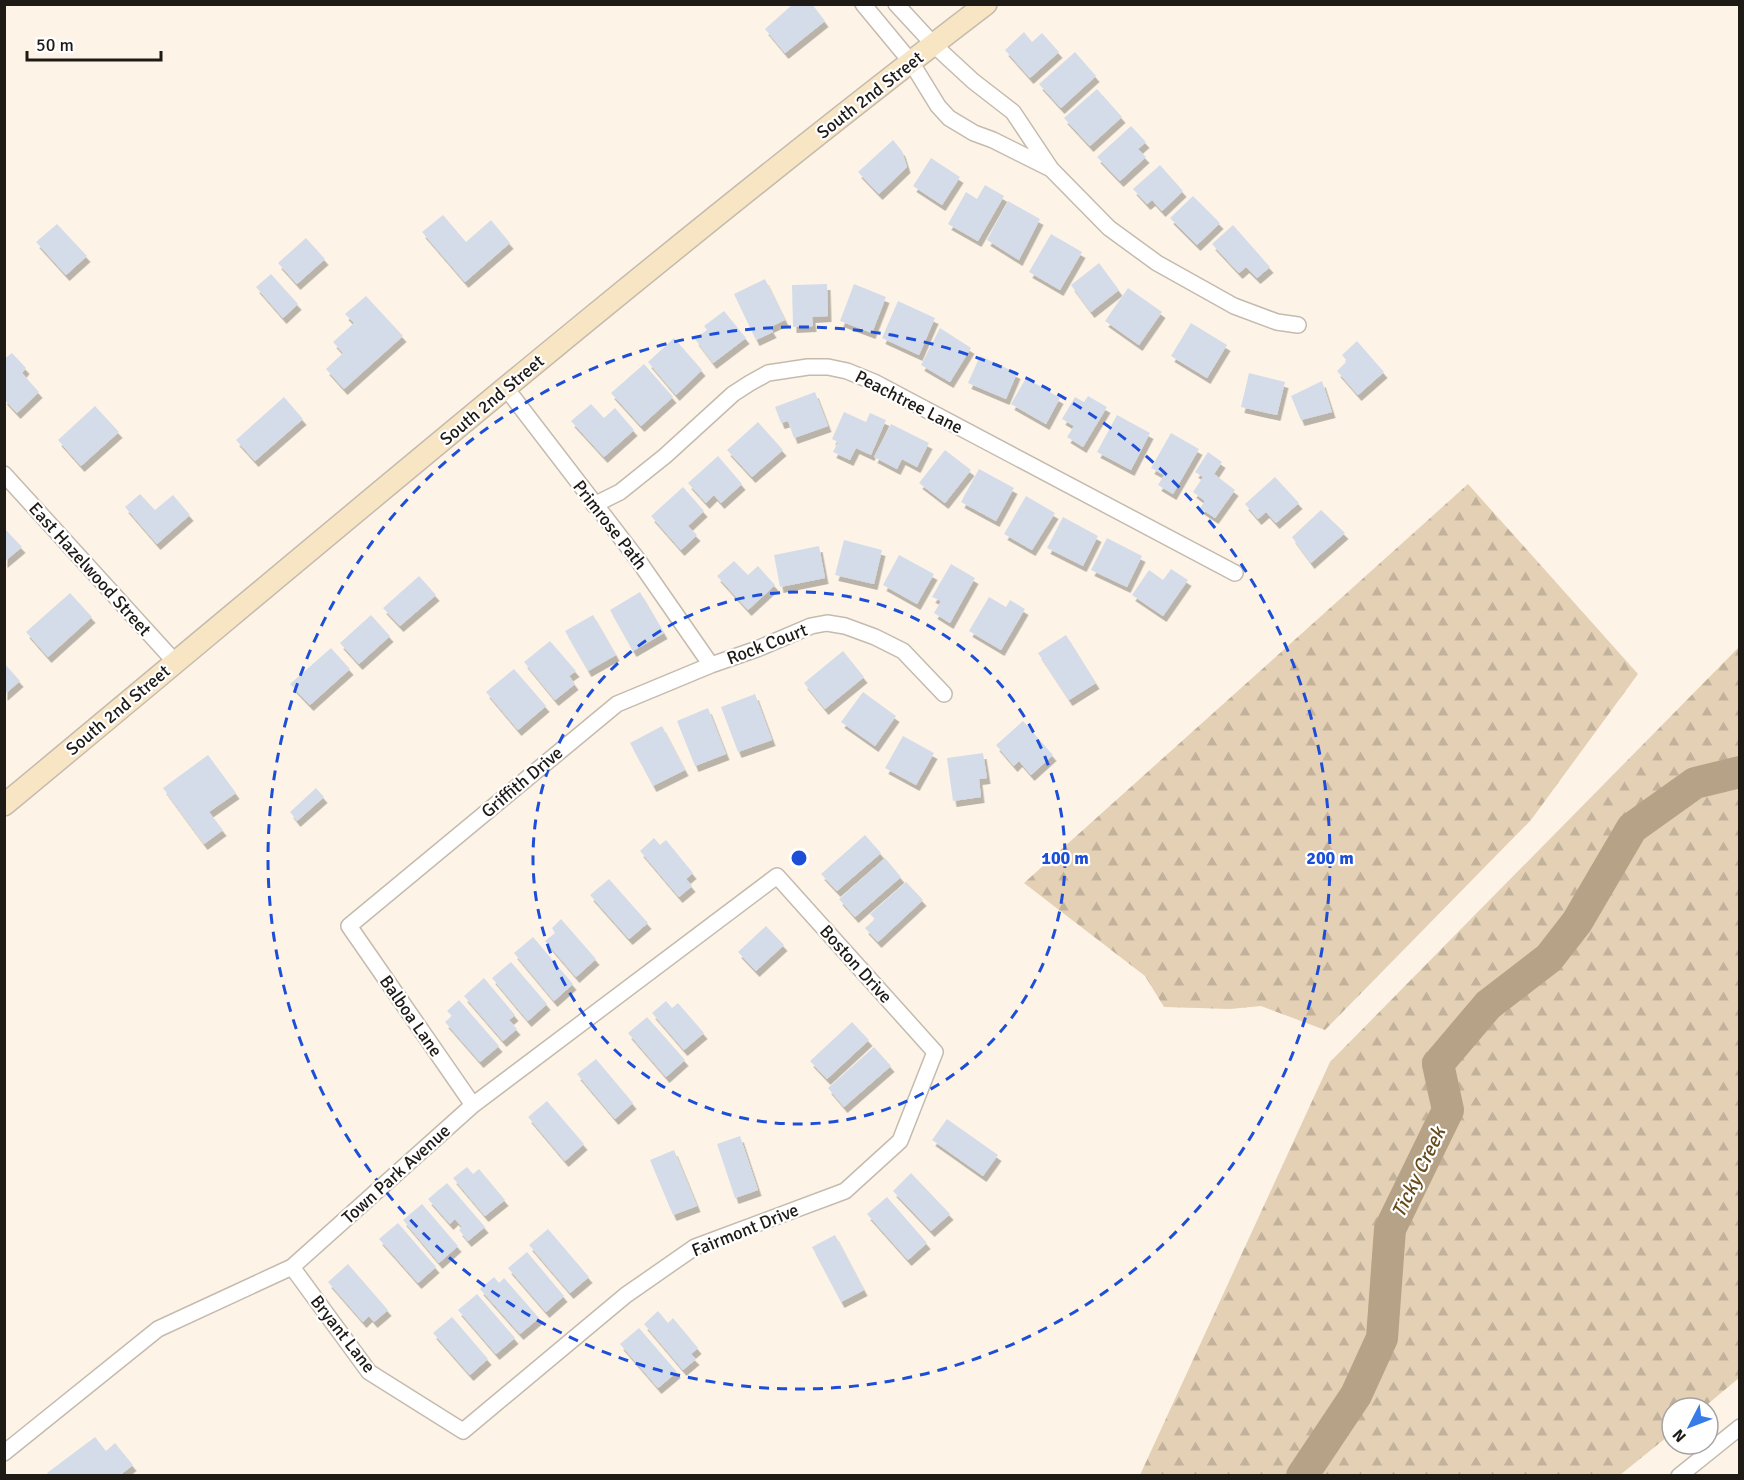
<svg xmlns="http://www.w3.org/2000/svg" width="1744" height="1480" font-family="Signika,sans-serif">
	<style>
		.forest { fill: url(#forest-firs) }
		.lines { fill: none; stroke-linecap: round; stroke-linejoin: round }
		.river { stroke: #b6a287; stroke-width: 32 }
		.building { fill: #d4dcea; filter: url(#shadow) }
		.street-casing { stroke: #c4bbae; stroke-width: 18 }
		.secondary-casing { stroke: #c4bbae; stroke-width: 24 }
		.street { stroke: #fff; stroke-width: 15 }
		.secondary { stroke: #f8e5c3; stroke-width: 21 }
		.ring { fill: none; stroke: #1d4ed8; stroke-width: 3; stroke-dasharray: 10 8 }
		.labels { text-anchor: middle; stroke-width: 4.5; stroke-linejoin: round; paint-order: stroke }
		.street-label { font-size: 18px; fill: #1e1a16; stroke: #fff }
		.water-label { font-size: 20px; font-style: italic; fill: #674a1a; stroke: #fff }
		.centre { fill: #1d4ed8; stroke: #fff; stroke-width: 3 }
		.ring-label { font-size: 18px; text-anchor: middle; font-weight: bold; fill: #1d4ed8; stroke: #fff; stroke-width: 4.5; stroke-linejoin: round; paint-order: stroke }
	</style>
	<defs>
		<pattern id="forest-firs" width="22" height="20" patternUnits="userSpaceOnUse" patternTransform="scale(1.5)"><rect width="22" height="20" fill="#e4d0b5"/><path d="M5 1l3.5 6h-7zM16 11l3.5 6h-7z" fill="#c3b29b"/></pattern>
		<filter id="shadow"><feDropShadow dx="3.5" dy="6" stdDeviation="0" flood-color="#0004"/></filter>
	</defs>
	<rect width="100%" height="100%" fill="#fdf4e7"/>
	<path class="forest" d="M1468,484L1638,674L1531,820L1325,1030L1261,1006L1230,1009L1164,1007L1145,976L1024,883Z
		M1739,647V1378L1703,1408H1672V1433L1620,1475H1140L1330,1062Z"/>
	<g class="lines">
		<path class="river" d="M1302,1476L1356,1395L1382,1338L1390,1229L1448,1110L1438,1064L1488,1005L1549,958L1577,922L1632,828L1695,783L1740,772"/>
	</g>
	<path class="building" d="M793,4H812L825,21L785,53L765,29Z
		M1024,32L1032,42L1042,33L1059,52L1030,78L1005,50Z
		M1075,52L1096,76L1061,108L1039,84Z
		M1097,89L1122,117L1090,146L1064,118Z
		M1131,126L1146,142L1138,149L1146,157L1120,181L1097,157Z
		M893,140L902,151L907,167L879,194L858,172Z
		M931,158L960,177L942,205L913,186Z
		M1160,165L1183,191L1162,211L1152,200L1147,204L1133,189Z
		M985,185L1004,196L978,241L948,224L966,192L977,199Z
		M1193,196L1220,223L1197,245L1170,218Z
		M1008,201L1040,219L1019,260L987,240Z
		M443,215L466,242L491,220L510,243L465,282L422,232Z
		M57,224L87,256L66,275L36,242Z
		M1233,225L1270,267L1257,278L1246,267L1239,273L1212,244Z
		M1051,234L1082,252L1060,290L1029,272Z
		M306,238L325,259L297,284L278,263Z
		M1099,263L1119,290L1091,312L1071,285Z
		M271,274L298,304L283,318L256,287Z
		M765,279L785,320L770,327L773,332L756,340L734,294Z
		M827,284L828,316L812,317L813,326L793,327L792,285Z
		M854,284L886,297L872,333L840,321Z
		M1128,288L1162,312L1139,345L1105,321Z
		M366,296L403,336L344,389L326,369L343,353L333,342L354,323L345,314Z
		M898,301L935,318L919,355L882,338Z
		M724,311L746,338L713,363L695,339L707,330L704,326Z
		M1191,323L1227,345L1207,378L1171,356Z
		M940,328L971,348L950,382L921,365Z
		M674,338L702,370L676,395L648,362Z
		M1357,341L1384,372L1358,395L1337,371L1347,361L1342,355Z
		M12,353L26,368L22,373L39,392L17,413L4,399V359Z
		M980,356L1017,373L1006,399L968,383Z
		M644,364L673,397L641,426L611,393Z
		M1249,373L1285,382L1277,415L1241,407Z
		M1026,378L1060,398L1046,424L1011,404Z
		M1322,381L1332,412L1301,420L1291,396Z
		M815,392L828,426L794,438L788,421L781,423L775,407Z
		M1088,396L1107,407L1083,447L1067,437L1074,426L1062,419L1075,397L1084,402Z
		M284,397L303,419L255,461L236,440Z
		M591,404L604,418L615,408L634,430L604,457L571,421Z
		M95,406L119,432L81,466L58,440Z
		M844,412L866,422L870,413L886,420L871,455L856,448L850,460L833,452L838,442L832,439Z
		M1117,415L1150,433L1131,470L1097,452Z
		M758,422L783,450L752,477L727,450Z
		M891,424L929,443L917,467L902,459L897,469L874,457Z
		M1171,433L1199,449L1173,494L1158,485L1164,475L1151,468Z
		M945,450L971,470L945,503L919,483Z
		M1208,452L1222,462L1214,474L1235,490L1215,518L1200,508L1205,501L1193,492L1203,477L1195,472Z
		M718,456L742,484L721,503L714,495L706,503L688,483Z
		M979,469L1014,488L996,521L961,502Z
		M1275,477L1299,503L1276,523L1266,512L1258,519L1245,504Z
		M683,487L704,511L688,526L697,535L681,550L651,516Z
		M140,494L155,510L173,495L190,515L157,544L125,507Z
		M1026,496L1055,513L1032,550L1004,534Z
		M1321,510L1345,533L1311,563L1292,537Z
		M1063,517L1098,536L1083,566L1047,548Z
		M4,528L22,547L4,562Z
		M1107,538L1142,556L1127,587L1091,570Z
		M844,540L882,550L874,584L835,575Z
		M819,546L825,578L780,587L774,555Z
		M899,555L934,574L917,604L883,585Z
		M734,561L748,575L758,566L775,585L748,610L717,576Z
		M951,564L975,578L950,623L934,613L941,601L932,597Z
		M1171,569L1188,580L1163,616L1132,595L1149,570L1163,580Z
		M419,576L436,595L400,626L383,608Z
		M640,592L664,633L633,651L610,610Z
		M70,593L92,617L48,657L26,632Z
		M989,597L1006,607L1010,600L1025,609L1001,650L969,631Z
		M371,615L390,636L359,664L340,643Z
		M593,615L616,655L588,671L565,631Z
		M1066,635L1096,683L1069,700L1038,653Z
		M550,641L576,671L569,676L575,684L555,700L524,662Z
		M331,648L350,669L310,705L290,684Z
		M843,651L864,677L825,709L804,683Z
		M4,663L20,681L4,695Z
		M514,669L546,706L518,730L486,692Z
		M863,692L896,716L875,746L841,722Z
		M755,694L772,740L738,752L721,707Z
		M708,708L726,754L695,766L677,721Z
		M1023,721L1053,755L1031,775L1019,761L1014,766L996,745Z
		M662,726L685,770L653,786L630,743Z
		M903,736L934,753L916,785L885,768Z
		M983,753L987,778L979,779L981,797L953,801L947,758Z
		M208,755L236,793L209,812L223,830L204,844L163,788Z
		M316,788L324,797L297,821L290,812Z
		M865,835L881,853L837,891L821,874Z
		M654,838L660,845L666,840L693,873L686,879L692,886L679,897L640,851Z
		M885,858L901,877L855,917L839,899Z
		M609,879L648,923L629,939L590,895Z
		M906,882L923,900L878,942L865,928L875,919L870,914Z
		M561,919L596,959L576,977L545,941L555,933L552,928Z
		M766,926L784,945L756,971L738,952Z
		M533,937L573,984L554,1001L514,953Z
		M511,962L547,1004L528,1021L492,978Z
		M484,978L515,1015L509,1020L517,1029L503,1041L464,996Z
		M459,1000L499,1046L480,1062L445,1022L452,1016L447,1011Z
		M666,1001L672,1008L678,1003L704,1033L684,1050L652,1013Z
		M647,1017L685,1060L666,1077L628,1033Z
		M852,1022L869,1040L827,1079L810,1061Z
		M874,1047L891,1066L844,1107L828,1088Z
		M596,1059L633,1103L615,1119L577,1074Z
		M547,1101L584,1144L565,1161L528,1117Z
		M947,1119L998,1155L983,1176L932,1140Z
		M740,1136L758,1190L735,1198L717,1144Z
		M674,1150L697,1206L673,1215L650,1160Z
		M467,1167L473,1174L479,1169L505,1200L485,1216L453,1178Z
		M911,1173L950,1214L931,1231L893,1191Z
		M447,1183L485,1227L468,1241L459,1230L462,1227L455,1219L450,1224L428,1199Z
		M887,1197L927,1243L908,1260L867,1214Z
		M422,1204L458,1246L439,1263L403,1220Z
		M398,1223L436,1267L418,1283L379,1239Z
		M548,1229L589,1277L570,1293L529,1245Z
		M835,1235L864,1290L841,1302L812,1247Z
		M527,1252L564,1296L546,1312L508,1268Z
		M348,1264L388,1310L374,1322L369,1316L363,1322L328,1282Z
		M494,1277L499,1283L504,1278L539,1318L520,1334L480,1289Z
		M477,1294L515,1338L496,1354L458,1310Z
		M658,1311L668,1323L673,1318L698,1348L691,1354L696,1359L683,1370L644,1324Z
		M452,1317L488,1359L470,1375L433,1333Z
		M639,1328L677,1372L658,1388L620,1344Z
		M95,1437L106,1451L115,1443L133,1465L119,1476H49L47,1473Z"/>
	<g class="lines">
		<defs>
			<path id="street" d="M863,4L911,62L938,106L949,118L974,133L993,140L1049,168
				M896,4L934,45L973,81L1013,112L1051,169L1109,228L1157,263L1234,306L1277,322L1298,325
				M506,388L638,560L711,665
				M4,474L176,663
				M594,505L620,492L665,456L733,394L750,383L768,373L808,367H828L847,371L874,382L1235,573
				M473,1105L349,926L617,704L711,665L757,649L811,626L827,623L845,626L875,637L903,651L944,694
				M4,1453L158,1329L292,1267L473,1105L777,876L935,1052L900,1141L845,1191L695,1247L626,1295L463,1431L369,1372L292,1267
				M1679,1476L1740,1427"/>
			<path id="secondary" d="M4,805C330,535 651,260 986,4"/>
		</defs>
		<use href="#street" class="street-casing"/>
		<use href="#secondary" class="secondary-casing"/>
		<use href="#street" class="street"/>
		<use href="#secondary" class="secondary"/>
	</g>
	<g class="ring">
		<circle cx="799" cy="858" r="266"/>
		<circle cx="799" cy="858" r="531"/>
	</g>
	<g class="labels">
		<g class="street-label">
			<text transform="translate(870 95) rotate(-38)" y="6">South 2nd Street</text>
			<text transform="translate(492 400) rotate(-40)" y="6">South 2nd Street</text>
			<text transform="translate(909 402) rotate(27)" y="6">Peachtree Lane</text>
			<text transform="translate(610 525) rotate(52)" y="6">Primrose Path</text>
			<text transform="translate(90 569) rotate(48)" y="6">East Hazelwood Street</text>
			<text transform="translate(767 644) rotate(-21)" y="6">Rock Court</text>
			<text transform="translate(118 710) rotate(-40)" y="6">South 2nd Street</text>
			<text transform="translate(522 782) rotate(-40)" y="6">Griffith Drive</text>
			<text transform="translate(856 964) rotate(48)" y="6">Boston Drive</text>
			<text transform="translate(411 1016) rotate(55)" y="6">Balboa Lane</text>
			<text transform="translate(396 1174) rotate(-42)" y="6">Town Park Avenue</text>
			<text transform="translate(745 1230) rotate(-22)" y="6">Fairmont Drive</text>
			<text transform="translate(343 1334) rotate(52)" y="6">Bryant Lane</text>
		</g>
		<g class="water-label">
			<text transform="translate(1418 1172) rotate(-64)" y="7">Ticky Creek</text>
		</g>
	</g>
	<circle cx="799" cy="858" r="9" class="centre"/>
	<g class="ring-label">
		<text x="1065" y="864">100 m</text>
		<text x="1330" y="864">200 m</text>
	</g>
	<rect width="1744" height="1480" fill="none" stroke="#1e1a16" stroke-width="12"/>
	<g transform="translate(1690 1426) rotate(228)"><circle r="28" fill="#ffffff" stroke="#a5a3a2" stroke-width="1.5"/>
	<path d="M0-4.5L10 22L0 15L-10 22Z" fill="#367be8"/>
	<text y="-9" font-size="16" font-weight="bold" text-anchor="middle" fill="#1e1a16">N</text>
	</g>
	<path d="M27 51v9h134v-9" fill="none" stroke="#1e1a16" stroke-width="3"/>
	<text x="36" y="51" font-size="18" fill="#1e1a16" stroke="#ffffff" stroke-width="4.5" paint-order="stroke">50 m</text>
</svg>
